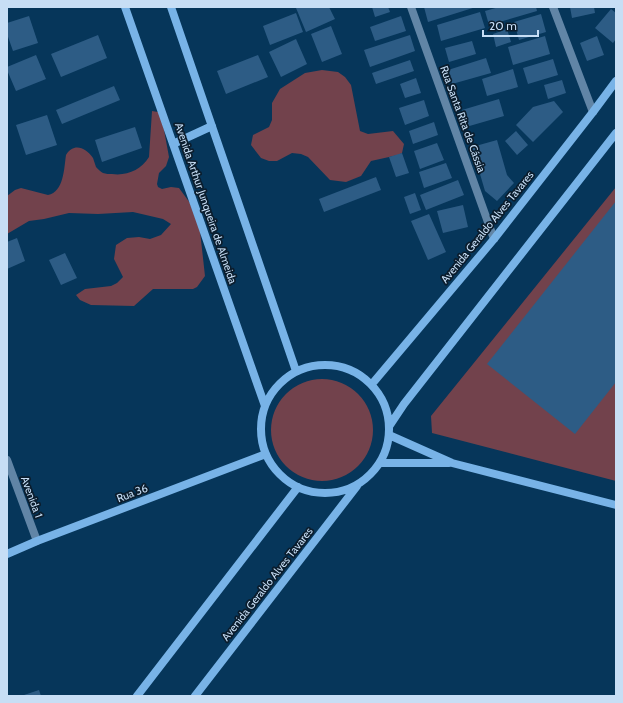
<svg xmlns="http://www.w3.org/2000/svg" width="623" height="703" font-family="Cabin,sans-serif">
	<style>
		.green { fill: #72424c }
		.building { fill: #2d5c85 }
		.lines { fill: none; stroke-linecap: round; stroke-linejoin: round }
		.street { stroke: #6185a6; stroke-width: 8 }
		.secondary { stroke: #78b3e7; stroke-width: 8 }
		.labels { text-anchor: middle; stroke-width: 3.5; stroke-linejoin: round; paint-order: stroke }
		.street-label { font-size: 11px; fill: #c7def5; stroke: #0b1d2d }
	</style>
	<rect width="100%" height="100%" fill="#06365a"/>
	<path class="green" d="M322,70L338,72L345,77L351,85L360,131L368,134L393,131L404,144L402,153L398,155L371,161L361,176L346,182L330,180L308,157L301,154L292,153L277,161H269L261,158L251,145L253,135L269,127L272,120V103L280,89L305,73Z
		M152,111L158,112L162,119L169,157L166,166L159,173L157,184L158,187L162,189L171,187L179,188L190,203L200,231L205,276L197,287L193,289H153L134,306L91,305L80,300L76,295L85,289L111,286L117,283L123,277L114,259L116,245L127,238L139,237L150,239L161,235L171,224L163,219L133,212L98,214L69,213L44,219L29,221L7,234V196L15,190L21,188L48,195C64,192 64,168 66,155C74,142 86,148 93,158C94,161 95,164 96,167C98,169 101,172 103,173C106,174 109,174 112,174C127,176 141,170 149,157Z
		M616,187V481L432,433L431,416Z
		M271 430a51 51 0 1 1 102 0a51 51 0 1 1-102 0Z"/>
	<path class="building" d="M298,7H329L335,19L306,32L296,8Z
		M372,7H388L390,12L375,17Z
		M424,7H476L428,22Z
		M499,7H536L537,11L489,25L485,11Z
		M570,7H594L595,13L572,18Z
		M611,9L616,13V39L613,43L595,28Z
		M480,12L485,28L441,41L437,25Z
		M296,13L303,32L270,45L263,26Z
		M541,14L546,32L519,40L514,22Z
		M29,16L38,43L13,51L7,34V23Z
		M401,16L406,31L375,41L370,27Z
		M331,26L342,54L322,62L311,34Z
		M507,29L511,42L496,47L493,34Z
		M98,35L107,58L61,77L51,54Z
		M410,35L415,51L370,67L364,50Z
		M545,36L550,54L513,65L508,47Z
		M597,36L604,55L587,61L580,43Z
		M296,39L307,64L281,77L269,52Z
		M472,41L476,54L449,62L445,48Z
		M36,55L46,79L16,91L7,70V67Z
		M258,55L268,77L226,94L217,71Z
		M486,58L491,73L452,84L448,70Z
		M553,59L558,75L528,84L523,68Z
		M410,60L414,71L376,84L372,73Z
		M513,69L518,87L487,96L482,79Z
		M416,78L421,93L405,98L400,84Z
		M562,80L566,93L548,99L544,85Z
		M114,86L120,100L62,124L56,110Z
		M499,99L504,116L466,127L462,110Z
		M424,100L429,116L405,125L399,108Z
		M554,101L563,112L533,142L516,125L533,107Z
		M47,115L57,145L26,155L16,125Z
		M434,122L438,135L413,144L409,131Z
		M135,127L142,148L102,162L95,140Z
		M516,131L528,145L517,155L505,141Z
		M497,140L507,175L514,183L497,201L485,191L472,147Z
		M437,143L444,160L420,169L414,151Z
		M402,153L409,173L396,177L389,157Z
		M446,163L452,178L424,188L419,172Z
		M376,177L381,190L324,212L319,199Z
		M458,180L464,195L426,210L420,195Z
		M415,193L421,210L410,214L404,197Z
		M616,201V382L575,434L487,364Z
		M463,205L468,227L443,233L437,211Z
		M429,214L446,252L428,260L411,221Z
		M17,238L25,261L7,269V242Z
		M65,253L77,278L61,285L49,260Z
		M39,690L41,696H21Z"/>
	<g class="lines">
		<path class="street" d="M411,7L494,239
			M553,7L593,112
			M7,460L37,541"/>
		<path class="secondary" d="M125,7L265,406
			M171,7L296,371
			M173,144L212,126
			M261 429a64 64 0 1 1 128 0a64 64 0 1 1-128 0Z
			M372,384L494,239L593,112L616,81
			M390,425L404,404L616,133
			M389,435L452,463L616,505
			M380,463H449
			M7,554L37,541L266,454
			M137,696L298,487
			M195,696L357,486"/>
	</g>
	<g class="labels">
		<g class="street-label">
			<text transform="translate(463 119) rotate(70)" y="4">Rua Santa Rita de Cássia</text>
			<text transform="translate(206 203) rotate(71)" y="4">Avenida Arthur Junqueira de Almeida</text>
			<text transform="translate(487 227) rotate(-51)" y="4">Avenida Geraldo Alves Tavares</text>
			<text transform="translate(132 493) rotate(-21)" y="4">Rua 36</text>
			<text transform="translate(32 497) rotate(70)" y="4">Avenida 1</text>
			<text transform="translate(267 584) rotate(-52)" y="4">Avenida Geraldo Alves Tavares</text>
		</g>
	</g>
	<rect width="623" height="703" fill="none" stroke="#c7def5" stroke-width="16"/>
	<path d="M483 30v6h55v-6" fill="none" stroke="#c7def5" stroke-width="2"/>
	<text x="489" y="30" font-size="12" fill="#c7def5" stroke="#0b1d2d" stroke-width="3" paint-order="stroke">20 m</text>
</svg>
